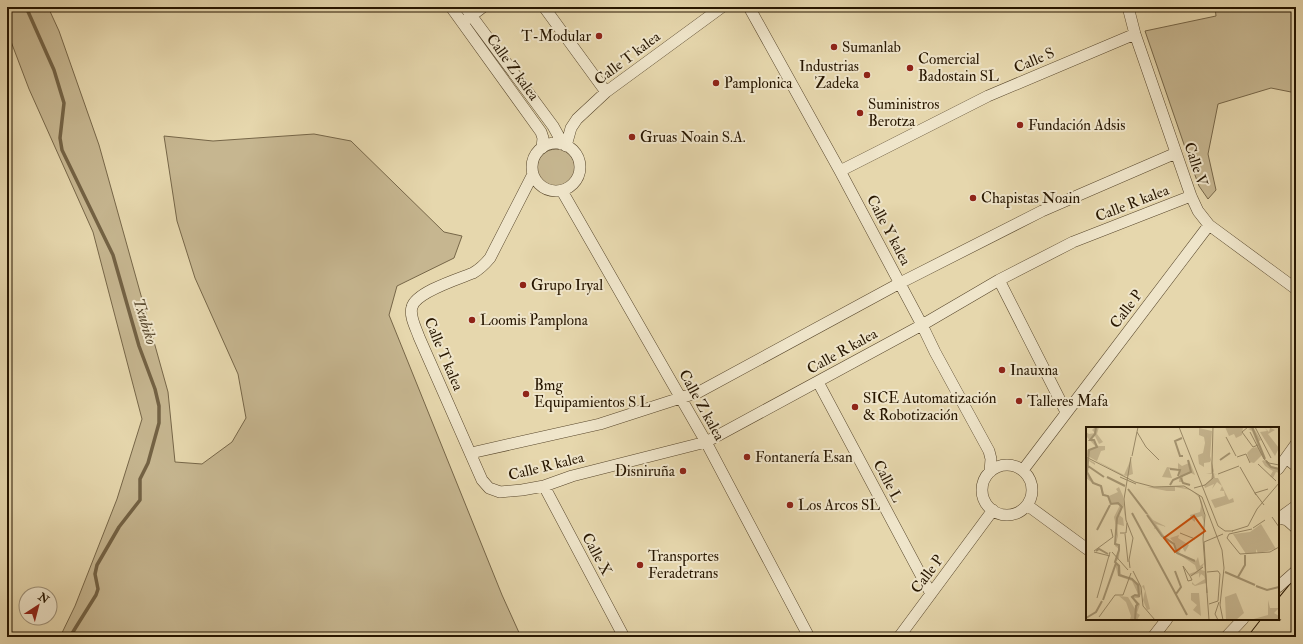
<svg xmlns="http://www.w3.org/2000/svg" width="1303" height="644" font-family="'IM FELL Double Pica',serif">
	<style>
		.green { fill: #c6b690; stroke: #766648 }
		.lines { fill: none; stroke-linecap: round; stroke-linejoin: round }
		.stream { stroke: #736244; stroke-width: 3.5 }
		.minor-casing { stroke: #57462b; stroke-width: 12 }
		.highway-casing { stroke: #271600; stroke-width: 18 }
		.minor { stroke: #efe5ca; stroke-width: 11 }
		.highway { stroke: #e6d7ad; stroke-width: 16 }
		.poi-dot { fill: #8f2418; stroke: #efe5ca; stroke-width: 1.5 }
		.labels { text-anchor: middle; stroke-width: 4; stroke-linejoin: round; paint-order: stroke }
		.poi-label { font-size: 15px; fill: #271600; stroke: #efe5ca; text-anchor: start }
		.street-label { font-size: 15px; fill: #271600; stroke: #efe5ca }
		.water-label { font-size: 16px; font-style: italic; fill: #59492e; stroke: #efe5ca }
		.inset-river { fill: none; stroke: #a59572; stroke-width: 2 }
		.inset-road { fill: none; stroke: #9a8a68; stroke-width: 1 }
		.view { fill: #cb4f0a; fill-opacity: 0.15; stroke: #cb4f0a; stroke-width: 2 }
		.inset-edge { fill: none; stroke: #271600; stroke-width: 2 }
	</style>
	<rect width="100%" height="100%" fill="#e6d7ad"/>
	<filter id="stains"><feTurbulence type="fractalNoise" baseFrequency=".005" numOctaves="4"/><feColorMatrix values="0 0 0 0 .2 0 0 0 0 .09 0 0 0 0 .02 0 0 0 .5 -.17"/></filter>
	<radialGradient id="worn" r=".72"><stop offset=".6" stop-color="#630" stop-opacity="0"/><stop offset="1" stop-color="#630" stop-opacity=".3"/></radialGradient>
	<path class="green" d="M7,7H48L59,31L99,145L168,392L175,462L202,464L232,442L246,418L238,374L195,278L177,221L164,136L213,141L314,134L351,141L444,232L462,236L454,258L397,286L389,315L502,595L521,637H60L75,606L117,499L142,419L93,232L29,89L7,31Z
		M1215,7H1296V93L1271,88L1218,104L1208,154L1216,190L1208,199L1199,186L1188,156L1145,31L1216,16Z
		M537 168a19 19 0 1 1 38 0a19 19 0 1 1-38 0Z"/>
	<g class="lines">
		<path class="stream" d="M26,7L54,70L64,103L60,138L62,150L113,255L139,346L155,389L159,406V423L148,463L140,479V500L119,527L97,565L95,574L98,589L96,595L76,627L70,637"/>
		<defs>
			<path id="minor" d="M451,7L541,132L543,138L542,148
				M465,7L553,126L558,135L561,144
				M544,7L606,92
				M749,7L840,171L922,325L935,352L989,451L991,459L990,472
				M1128,7L1135,34L1191,196L1198,211L1209,225L1296,289
				M466,20L483,7
				M532 167a24 24 0 1 1 48 0a24 24 0 1 1-48 0Z
				M566,146L571,128L577,119L606,92L722,7
				M840,171L988,96L1135,34
				M533,174L490,258C485,264 480,269 473,273C458,279 416,292 412,307C409,316 416,328 419,337L482,480L489,488L500,492L522,490L544,486L572,476L706,442L922,325L999,280L1073,242L1191,196
				M562,191L706,442L809,637
				M999,280L1066,412
				M818,382L931,594
				M471,453L600,424L699,392L900,283L1042,211L1176,153
				M1286,458L1296,466
				M982 490a25 25 0 1 1 50 0a25 25 0 1 1-50 0Z
				M1278,469L1296,444
				M1023,470L1209,225
				M544,486L624,637
				M1027,505L1087,549
				M1278,518L1287,520L1296,528
				M1278,519L1296,506
				M1278,587L1296,571
				M899,637L993,510
				M1153,637L1167,619
				M1226,637L1243,619"/>
			<path id="highway" d="M1278,612L1296,590
				M1258,637L1272,619
				M1277,637L1296,614"/>
		</defs>
		<use href="#minor" class="minor-casing"/>
		<use href="#highway" class="highway-casing"/>
		<use href="#minor" class="minor"/>
		<use href="#highway" class="highway"/>
	</g>
	<g class="poi-dot">
		<circle cx="599" cy="36" r="4"/>
		<circle cx="834" cy="47" r="4"/>
		<circle cx="910" cy="68" r="4"/>
		<circle cx="867" cy="75" r="4"/>
		<circle cx="716" cy="83" r="4"/>
		<circle cx="860" cy="113" r="4"/>
		<circle cx="1020" cy="125" r="4"/>
		<circle cx="632" cy="137" r="4"/>
		<circle cx="973" cy="198" r="4"/>
		<circle cx="523" cy="285" r="4"/>
		<circle cx="472" cy="320" r="4"/>
		<circle cx="1002" cy="370" r="4"/>
		<circle cx="526" cy="394" r="4"/>
		<circle cx="1019" cy="401" r="4"/>
		<circle cx="855" cy="407" r="4"/>
		<circle cx="747" cy="457" r="4"/>
		<circle cx="683" cy="471" r="4"/>
		<circle cx="790" cy="505" r="4"/>
		<circle cx="640" cy="565" r="4"/>
	</g>
	<g class="labels">
		<g class="poi-label">
			<text x="591" y="41" text-anchor="end">T-Modular</text>
			<text x="842" y="52">Sumanlab</text>
			<text x="918" y="64">Comercial<tspan x="918" dy="17">Badostain SL</tspan></text>
			<text x="859" y="71" text-anchor="end">Industrias<tspan x="859" dy="17">Zadeka</tspan></text>
			<text x="724" y="88">Pamplonica</text>
			<text x="868" y="109">Suministros<tspan x="868" dy="17">Berotza</tspan></text>
			<text x="1028" y="130">Fundación Adsis</text>
			<text x="640" y="142">Gruas Noain S.A.</text>
			<text x="981" y="203">Chapistas Noain</text>
			<text x="531" y="290">Grupo Iryal</text>
			<text x="480" y="325">Loomis Pamplona</text>
			<text x="1010" y="375">Inauxna</text>
			<text x="534" y="390">Bmg<tspan x="534" dy="17">Equipamientos S L</tspan></text>
			<text x="863" y="403">SICE Automatización<tspan x="863" dy="17">&amp; Robotización</tspan></text>
			<text x="1027" y="406">Talleres Mafa</text>
			<text x="755" y="462">Fontanería Esan</text>
			<text x="675" y="476" text-anchor="end">Disniruña</text>
			<text x="798" y="510">Los Arcos SL</text>
			<text x="648" y="561">Transportes<tspan x="648" dy="17">Feradetrans</tspan></text>
		</g>
		<g class="street-label">
			<text transform="translate(627 58) rotate(-37)" y="5">Calle T kalea</text>
			<text transform="translate(1034 60) rotate(-23)" y="5">Calle S</text>
			<text transform="translate(513 67) rotate(54)" y="5">Calle Z kalea</text>
			<text transform="translate(1196 164) rotate(72)" y="5">Calle V</text>
			<text transform="translate(1132 203) rotate(-21)" y="5">Calle R kalea</text>
			<text transform="translate(889 230) rotate(62)" y="5">Calle Y kalea</text>
			<text transform="translate(1126 309) rotate(-53)" y="5">Calle P</text>
			<text transform="translate(842 351) rotate(-29)" y="5">Calle R kalea</text>
			<text transform="translate(444 354) rotate(67)" y="5">Calle T kalea</text>
			<text transform="translate(702 405) rotate(61)" y="5">Calle Z kalea</text>
			<text transform="translate(546 466) rotate(-14)" y="5">Calle R kalea</text>
			<text transform="translate(888 481) rotate(62)" y="5">Calle L</text>
			<text transform="translate(597 554) rotate(62)" y="5">Calle X</text>
			<text transform="translate(927 574) rotate(-53)" y="5">Calle P</text>
		</g>
		<g class="water-label">
			<text transform="translate(146 321) rotate(73)" y="6">Txubiko</text>
		</g>
	</g>
	<g transform="translate(1086 427)">
		<rect width="193" height="193" fill="#e6d7ad"/>
		<path d="M9,0H13L11,7L17,15L13,17L9,9L5,11L12,19H19V23L15,24L11,34L38,48L45,32L47,47L41,49L35,48L0,28L1,23L10,20L0,9V5L3,7L9,6L6,3ZM139,0H157L156,8L150,11L148,7L143,9ZM167,0L175,13L172,15L179,32L176,28L168,36L164,35L161,26L166,21L172,20L166,4L162,2ZM182,0L189,3L182,7L193,21L189,29L174,5L181,4L179,1L183,5L184,1ZM113,1L126,4L124,29L128,44L127,46L131,48L128,47L129,51H132L143,73L147,71L148,75L129,81L125,73L139,69L138,64H135L137,63L134,64L136,59L131,55L126,62L128,57L119,61L118,58L125,52L126,47L120,46H125V33L124,35L118,36V40L113,37L112,28L117,26L119,16L118,10L113,8ZM0,31L9,36V38L3,34L2,46L8,55L16,59L18,67L23,69L32,65L30,62L33,60L37,69L40,96L37,78L33,88L37,91L38,99L31,97L32,109L30,116L34,121L33,131L30,135L34,138L35,147L54,157L55,167L53,171H47L54,177L51,186L54,188L51,193H44L45,189L40,175L33,169L42,170L49,182L50,177L45,169L52,167L46,154L32,149L29,136L33,122L29,119L31,109L29,106L31,104L28,90L34,78L24,77L21,69L16,67L14,59L8,57L0,51ZM103,33L109,48L105,46L97,49L96,55H93L94,43L83,42L86,51L76,50L81,40L92,42V36L96,39L103,36ZM178,33L185,39L193,41V46L190,45L187,51L184,49L187,44L179,39L176,34ZM93,59L104,62L113,68L116,75L118,86V96L116,89L109,91V95L105,92L104,88L114,85L115,79L114,71L105,63L89,60V64H81L61,60ZM42,61L67,93L81,100L70,97L79,110L90,118L84,111L93,108L92,111L103,118L99,125L96,120L93,126L110,134L112,130L114,139L118,136L115,143L119,144L120,156L109,159L106,157V155L109,158L119,152L118,149L115,147L113,151V146L105,149L103,147L111,144L109,138L91,126L88,118L76,109L70,101L68,102L69,99ZM175,97L190,122L172,126L170,122V126L160,127L147,107L164,105ZM58,158L64,182L61,183L57,173L59,164L56,159ZM105,166H113L115,189L107,183L111,178L105,173ZM150,166L158,186L150,193H140L139,170ZM182,173L184,181H193L188,186L193,189V193H164L182,188Z" fill="#c6b690"/>
		<path class="inset-river" d="M10,0L9,7L4,13H8L11,20L3,23L1,45L7,56L15,59L17,68L22,69L25,77L32,76L36,80L31,91L29,117L33,118V123L29,135L33,139V148L46,152L52,158L53,169L49,168L46,170L52,177L50,179L49,193M166,0L179,32M96,11L89,14L94,29H97M134,33L144,26M180,34L185,40L193,42M2,39L18,50M84,42L94,43L92,49M21,50L39,59M95,51L97,56L104,58M84,58L87,53L105,45L102,33M42,62L61,87M46,86L101,188M61,88L76,109L88,117L91,126L109,134M11,103L24,78M10,124L13,122L22,127M89,144L95,160L90,167M139,145L169,158M152,150L159,138V128M170,159L181,163L193,160M17,173L30,136M0,191L10,185L16,174"/>
		<path class="inset-road" d="M93,0L132,99L139,104H147M162,0L156,5L167,20L172,18M169,0L185,31M51,5L60,20L73,33M164,5L178,32M140,10L150,29M46,29L52,0M0,30L49,55L68,60L98,59L116,70L136,123L138,141L134,178L137,193M151,30L160,27L164,36M178,32L183,36L193,38M126,36L127,0M172,37L190,54M154,40L170,68M132,47L153,39M34,50L50,57M108,61L119,58L127,51L126,36M113,69L119,88L117,112L121,166L118,115L137,107M178,78L169,66L182,62M186,90L193,100M167,101L179,93M166,102L143,107L141,111L154,127L184,125L193,120M146,104L162,99L171,82L193,56M34,106H40L41,96M94,106L109,112M39,107L42,135M8,124L27,110L25,102M8,125L24,129M26,125L42,143M97,139L104,149L106,153L102,154ZM44,141L43,133L47,111L40,93L38,72L45,30M47,144L55,160L57,179L69,193M121,145L132,144L134,147L132,174L123,177M105,149L117,140M121,166L123,193M11,171L24,125M13,190L29,168H37L45,146M132,193L129,187L133,175"/>
		<path class="view" d="M108,89L119,104L89,125L78,111Z"/>
		<rect width="193" height="193" class="inset-edge"/>
	</g>
	<rect width="1303" height="644" fill="none" stroke="#e6d7ad" stroke-width="24"/>
	<rect x="8" y="8" width="1287" height="628" fill="none" stroke="#271600" stroke-width="2"/>
	<rect x="12" y="12" width="1279" height="620" fill="none" stroke="#271600"/>
	<g transform="translate(38 606) rotate(36)"><circle r="19" fill="#efe5ca" stroke="#9f9279"/>
	<path d="M0-3L7 15L0 10L-7 15Z" fill="#8f2418"/>
	<text y="-6" font-size="11" font-weight="bold" text-anchor="middle" fill="#271600">N</text>
	</g>
	<rect width="100%" height="100%" filter="url(#stains)"/>
	<rect width="100%" height="100%" fill="url(#worn)"/>
</svg>
